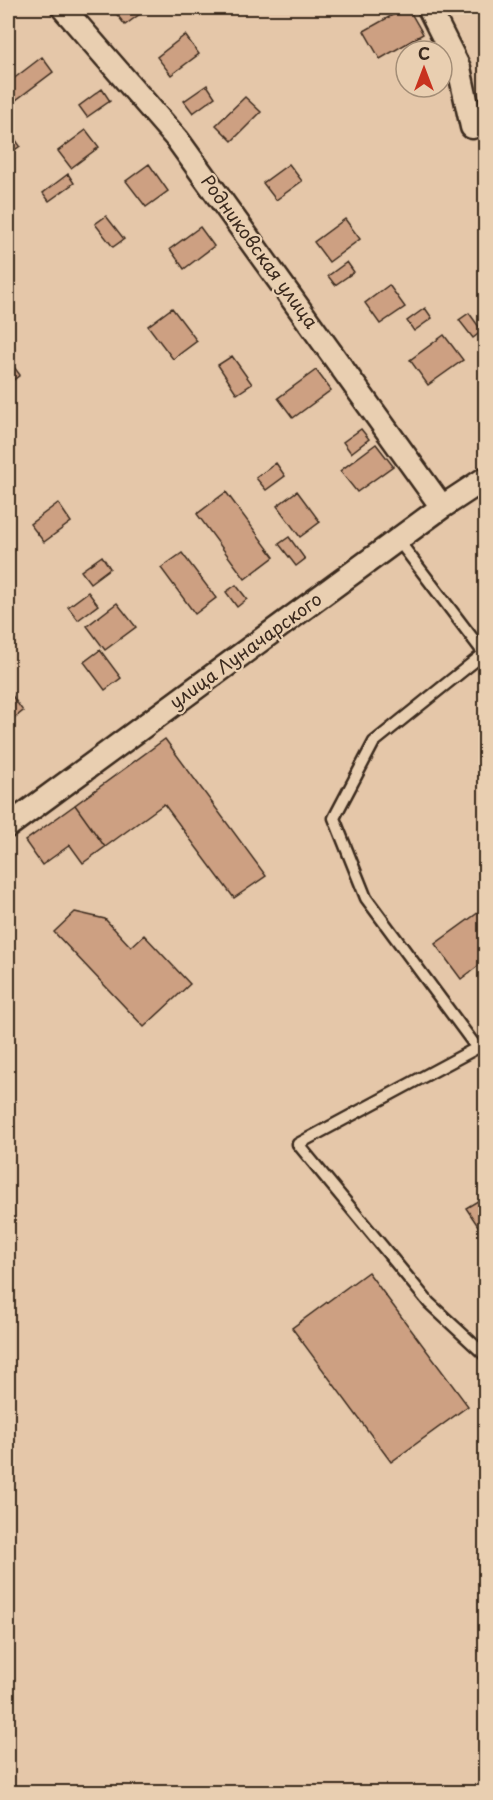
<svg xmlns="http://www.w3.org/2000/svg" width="493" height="1800" font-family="'Playpen Sans',sans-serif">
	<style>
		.building { fill: #cda082; stroke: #3b2a1e; stroke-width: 1.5 }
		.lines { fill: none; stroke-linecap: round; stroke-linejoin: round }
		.lane-casing { stroke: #3b2a1e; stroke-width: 15 }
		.street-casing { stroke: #3b2a1e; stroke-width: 27 }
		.lane { stroke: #e9cfb1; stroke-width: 10 }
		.street { stroke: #e9cfb1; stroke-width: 22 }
		.labels { text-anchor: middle; stroke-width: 4.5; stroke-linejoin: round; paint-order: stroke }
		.street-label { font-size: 18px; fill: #3b2a1e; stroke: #e9cfb1 }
	</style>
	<rect width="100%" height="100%" fill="#e5c7a9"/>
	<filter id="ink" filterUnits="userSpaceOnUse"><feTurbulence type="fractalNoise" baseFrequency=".0167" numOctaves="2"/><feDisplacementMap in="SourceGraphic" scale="12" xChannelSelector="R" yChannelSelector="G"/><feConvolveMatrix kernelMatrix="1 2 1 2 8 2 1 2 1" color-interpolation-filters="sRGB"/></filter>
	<g filter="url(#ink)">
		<path class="building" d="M112,8H148L125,25Z
			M405,8H408L423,34L380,59L364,31Z
			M185,35L199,54L171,75L157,57Z
			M42,57L53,72L8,106V83Z
			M207,85L215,97L193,113L184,101Z
			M102,89L110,101L87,117L79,106Z
			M245,97L261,112L232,141L216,125Z
			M8,129L20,146L8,155Z
			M86,130L99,147L71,168L58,151Z
			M149,164L168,191L146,207L126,181Z
			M289,164L302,181L276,200L263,183Z
			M68,174L74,183L49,201L43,193Z
			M106,216L124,239L113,247L95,224Z
			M345,219L360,239L329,262L314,242Z
			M200,227L214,246L184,269L170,249Z
			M347,262L354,272L335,285L328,276Z
			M389,285L405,307L380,324L365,303Z
			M172,308L197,341L173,359L148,326Z
			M425,308L432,318L414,331L407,321Z
			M469,313L482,331L473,338L459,320Z
			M444,335L463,360L428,385L410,360Z
			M232,356L252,384L237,394L218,365Z
			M8,359L20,375L8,384Z
			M316,370L331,390L293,418L278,398Z
			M361,429L369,439L351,453L343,442Z
			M376,444L393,466L357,492L340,471Z
			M276,463L285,476L266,490L256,478Z
			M297,491L320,522L300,537L277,506Z
			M226,492L274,557L245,579L197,514Z
			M58,503L71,522L44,542L30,524Z
			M289,537L305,559L296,566L279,544Z
			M182,553L216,598L195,614L161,568Z
			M102,556L110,568L90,583L81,571Z
			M236,585L247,599L237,607L226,592Z
			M88,592L98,605L78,620L68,607Z
			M117,603L136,627L105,650L87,626Z
			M100,650L121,678L105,690L84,662Z
			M8,690L23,711L8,723Z
			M165,739L266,876L234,898L164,804L105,847L75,805Z
			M75,805L105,847L83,863L70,845L42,865L25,841Z
			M486,907V960L461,979L435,944Z
			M75,912L105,919L131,947L144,935L190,984L144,1027L54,932Z
			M486,1196V1238L466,1208Z
			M368,1272L468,1406L391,1462L292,1328Z"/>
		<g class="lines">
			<defs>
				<path id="lane" d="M398,540L486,656
					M486,1043L298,1144L429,1303L486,1356
					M477,1048L366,898L334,818L374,742L486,652"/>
				<path id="street" d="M63,8L177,139L442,507
					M429,8L459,68L472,127
					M8,826L442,507L486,478"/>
			</defs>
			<use href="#lane" class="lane-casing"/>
			<use href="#street" class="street-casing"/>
			<use href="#lane" class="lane"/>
			<use href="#street" class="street"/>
		</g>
	</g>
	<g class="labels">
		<g class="street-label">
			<text transform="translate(259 252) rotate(54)" y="6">Родниковская улица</text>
			<text transform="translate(246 651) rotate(-36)" y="6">улица Луначарского</text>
		</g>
	</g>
	<rect width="493" height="1800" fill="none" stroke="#e9cfb1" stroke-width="30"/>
	<rect x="15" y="15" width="463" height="1770" fill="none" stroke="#3b2a1e" stroke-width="2" filter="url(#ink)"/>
	<g transform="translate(424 69)"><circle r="28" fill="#e9cfb1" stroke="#a38d76" stroke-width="1.5"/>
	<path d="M0-4.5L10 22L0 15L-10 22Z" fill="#c8321e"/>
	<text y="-9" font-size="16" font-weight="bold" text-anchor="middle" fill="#3b2a1e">С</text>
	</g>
</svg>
